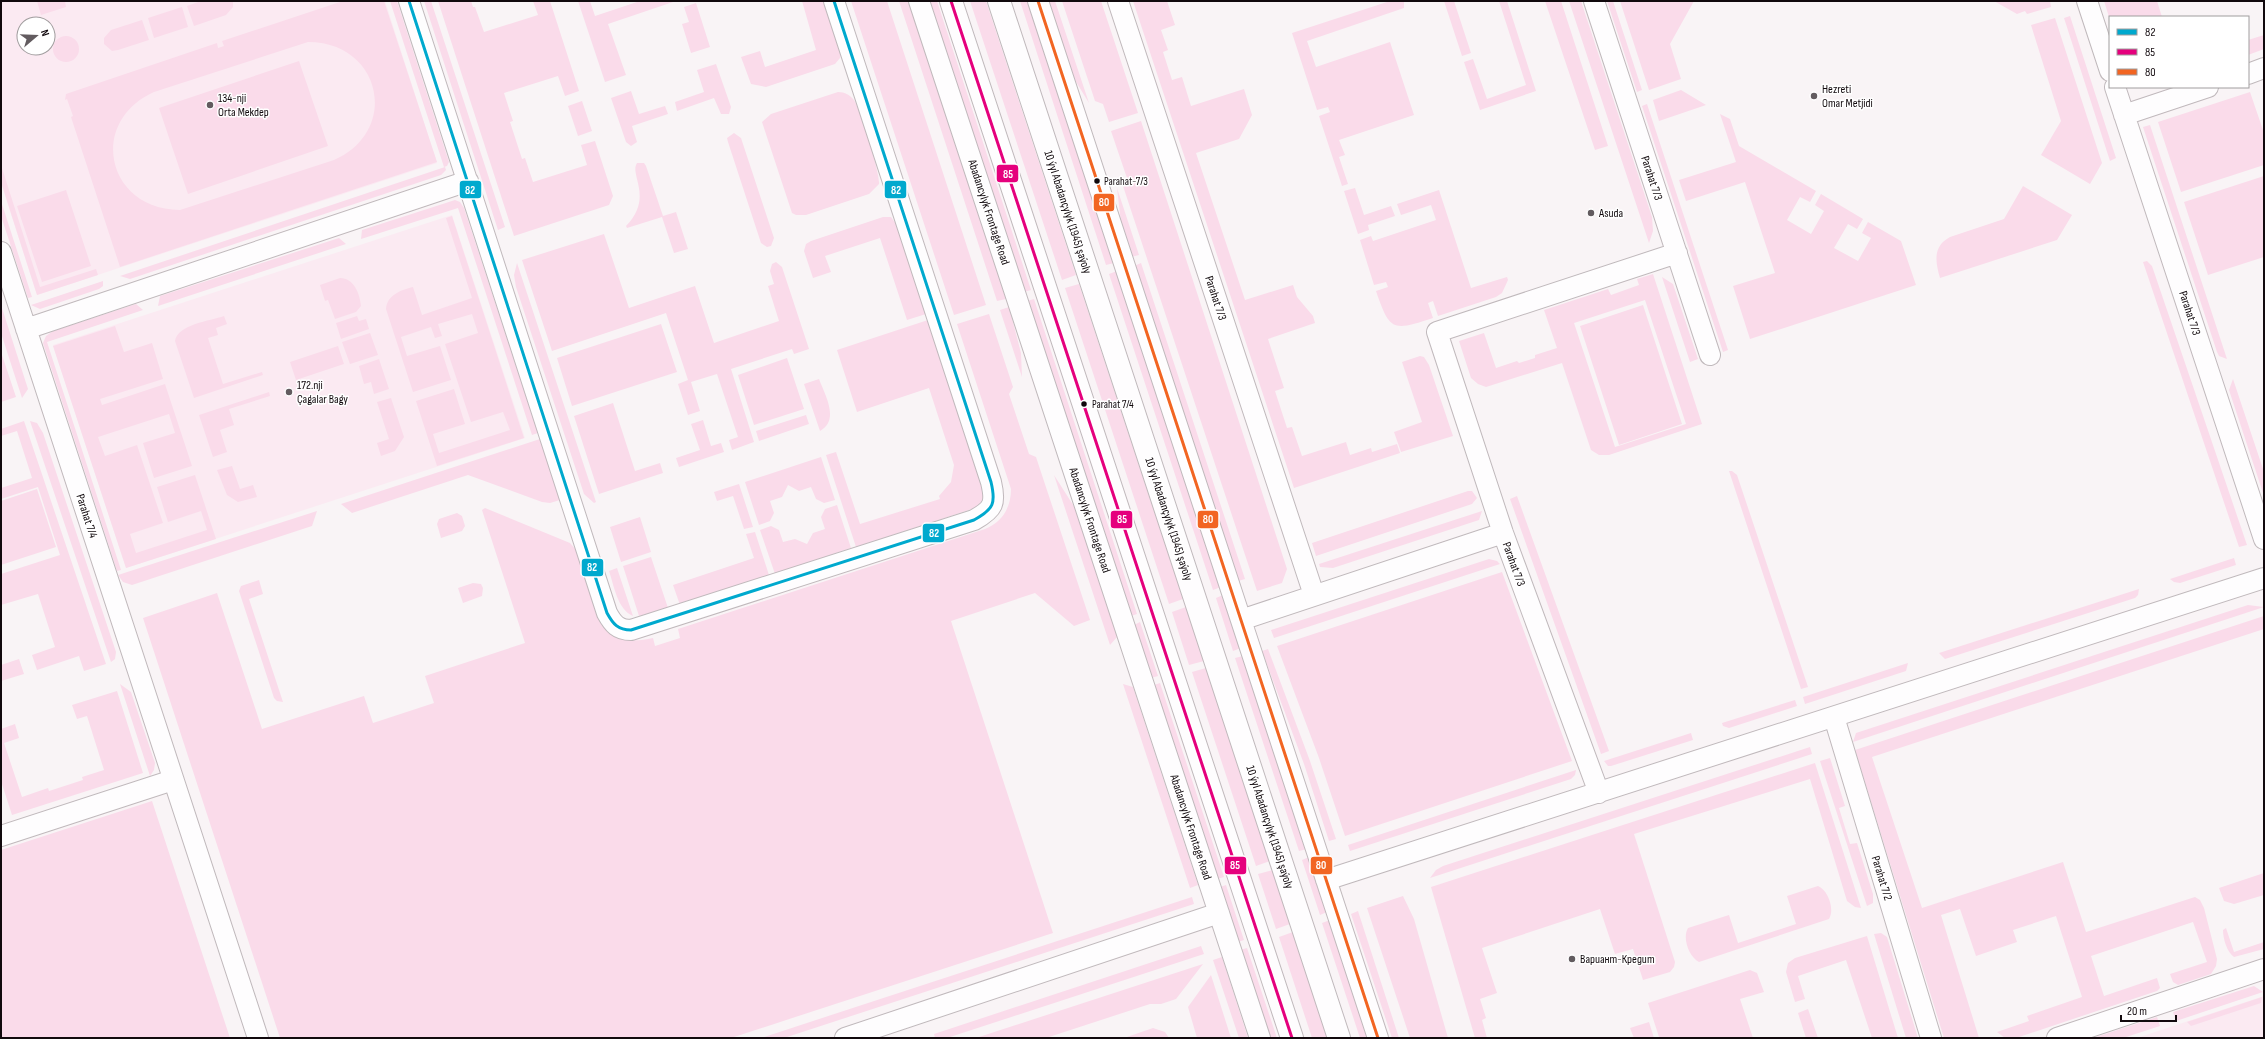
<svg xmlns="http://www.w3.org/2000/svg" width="2265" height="1039" font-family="'Sofia Sans Condensed',sans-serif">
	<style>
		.built { fill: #fbeaf2; fill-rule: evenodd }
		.green { fill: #fadbea; fill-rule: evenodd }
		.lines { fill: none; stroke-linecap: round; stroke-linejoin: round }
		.minor-casing { stroke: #c0b9bc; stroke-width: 22 }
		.primary-casing { stroke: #c0b9bc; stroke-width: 24 }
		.minor { stroke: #fefdfe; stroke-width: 20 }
		.primary { stroke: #fefdfe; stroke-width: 22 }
		.bus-1-casing { stroke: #fff; stroke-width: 6 }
		.bus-2-casing { stroke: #fff; stroke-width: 6 }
		.bus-3-casing { stroke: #fff; stroke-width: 6 }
		.bus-1 { stroke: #00a9ce; stroke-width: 3 }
		.bus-2 { stroke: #e5007d; stroke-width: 3 }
		.bus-3 { stroke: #f26522; stroke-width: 3 }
		.poi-dot { fill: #625b5f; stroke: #fff; stroke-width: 1.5 }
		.bus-dot { fill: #11090d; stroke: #fff; stroke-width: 1.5 }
		.labels { text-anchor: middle; stroke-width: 3; stroke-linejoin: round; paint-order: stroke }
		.bus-label { font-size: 11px; fill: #11090d; stroke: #fff; text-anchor: start }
		.poi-label { font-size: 12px; fill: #11090d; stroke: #fff; text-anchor: start }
		.street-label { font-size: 12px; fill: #11090d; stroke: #fff }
		.line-badge { stroke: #fff; stroke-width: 1.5 }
		.badge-label { font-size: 11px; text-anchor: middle; font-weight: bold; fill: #fff }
	</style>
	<rect width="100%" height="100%" fill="#f9f4f6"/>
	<path class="built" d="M1,1H385L437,163L37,295L1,183ZM24,24H48V48H24Z
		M452,215L525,438L126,568L53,345Z
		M2264,996V1038H2137Z"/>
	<path class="green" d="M37,1H65L66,7L41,15Z
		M201,1H233V7L226,15L194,26L187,6Z
		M343,1H384L437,162L120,267L71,117L73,116L67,99L65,100L66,94L217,43L218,48L224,46L222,41ZM308,42C381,42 401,130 334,160L180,210C107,210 87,122 154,92Z
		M390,1H397L449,162L447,166L444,167Z
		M424,1H431L505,227L498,230Z
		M438,1H471L473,7H475L484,32L538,15L533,1H550L579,91L565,96L558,76L504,93L513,121L510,122L522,159L525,158L533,182L587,165L581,145L595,141L613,196L609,205L514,236Z
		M578,1H590L595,16L640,1H676L608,24L626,75L605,82Z
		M802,1H824L841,52L840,58L835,64L766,87L751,84L741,57L760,51L765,67L816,50Z
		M851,1H887L986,305L954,315Z
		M899,1H908L1006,299L997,301Z
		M929,1H937L1031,290L1024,292Z
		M970,1H986L1076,275L1062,280Z
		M1020,1H1028L1114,263L1106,265Z
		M1047,1H1055L1089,103L1070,72Z
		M1062,1H1101L1138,113L1109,122L1103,104L1095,101Z
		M1133,1H1167L1175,25L1161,30L1168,50L1163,52L1172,80L1182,77L1191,106L1244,89L1252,115L1239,139L1196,153L1245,300L1293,285L1297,297L1313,316L1315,323L1268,339L1284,388L1275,391L1287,428L1292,427L1302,456L1346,442L1350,455L1371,448L1372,452L1397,444L1400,453L1294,488Z
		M1390,1H1404V8L1307,41L1316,67L1390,42L1414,115L1339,140L1345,155L1339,157L1348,184L1342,186L1319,116L1330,112L1328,107L1317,110L1292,33Z
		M1444,1H1454L1471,53L1462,56Z
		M1499,1H1507L1536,91L1480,110L1464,62L1473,59L1487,99L1526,85Z
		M1545,1H1561L1608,146L1595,150Z
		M1569,1H1581L1652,217L1653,231L1649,243Z
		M1607,1H1613L1642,90L1637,92Z
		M1620,1H1694L1670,44L1681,79L1649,90Z
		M1994,1H2050L2051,7L2027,14L2025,11L2017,14Z
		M2104,1H2157L2162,17H2110V20Z
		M696,3L710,47L691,53L682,24L689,22L684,7Z
		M182,7L188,27L154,38L148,18Z
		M2070,16L2116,158L2110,161L2064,18Z
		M2055,18L2102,163L2090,184L2041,155L2061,121L2031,25Z
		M142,20L149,40L118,50L112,51L104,44V38L111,30Z
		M2264,35V49L2248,55V40Z
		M53 49a13 13 0 1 1 26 0a13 13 0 1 1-26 0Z
		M299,61L328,146L188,194L159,108Z
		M716,64L731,107L729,114H721L714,98L677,111L675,102L704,92L697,70Z
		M1681,90L1706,105L1659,121L1653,100Z
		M631,91L639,114L665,106L668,114L632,126L637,142L631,146L626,142L611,98Z
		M838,92C845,92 850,95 854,100C860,109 881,175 879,184L869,194L806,215H796L792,213L762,122L771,114Z
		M2250,92L2264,133V165L2181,192L2158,122Z
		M582,101L592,131L578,136L568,106Z
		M1647,104L1728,350L1723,352L1642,106Z
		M1720,114L1730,119L1739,146L1816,191L1810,202L1800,197L1787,220L1811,234L1824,211L1815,205L1821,194L1863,219L1857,229L1848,224L1834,248L1858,261L1871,238L1862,233L1868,222L1901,241L1916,285L1750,339L1733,286L1775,273L1745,182L1686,201L1679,180L1736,162Z
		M1141,121L1287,569L1282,583L1257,591L1123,186L1128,181L1111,131Z
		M2150,125L2227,359L2219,356L2217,352L2143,127Z
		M734,133L741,138L774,238L771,246L767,247L761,243L728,142L727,138Z
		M637,163H644L646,166L663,216L676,212L688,249L674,253L662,217L627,228L626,226C654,197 629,175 637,163Z
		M1,165L40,287L96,269L98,275L37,295L1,182Z
		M445,167L446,170L441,175L130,279L120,276Z
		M2264,176V257L2208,275L2184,202Z
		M2023,186L2072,215L2057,240L1940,278C1935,261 1933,246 1950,237L2004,219Z
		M1117,188L1139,255L1131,257L1121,223Z
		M1355,188L1364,215L1391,206L1395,216L1368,225L1369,230L1358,234L1344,191Z
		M66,190L91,266L42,282L17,206Z
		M1439,190L1471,288L1507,277L1508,280L1502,293L1496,297L1438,316L1433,301L1428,303L1433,318C1393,331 1390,332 1376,291L1388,287L1386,282L1374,285L1360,240L1371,236L1373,241L1436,220L1431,205L1401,215L1397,204Z
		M455,200L460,202L464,208L538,433L532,435L458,208L361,239L362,230Z
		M1,201L32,297L28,298L1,216Z
		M452,216L524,438L437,466L416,401L454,389L465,424L433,434L439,453L510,430L503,412L471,422L445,344L478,333L472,314L438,324L442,336L435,338L431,327L401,337L407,356L440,346L451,380L413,392L386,309C387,295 401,290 413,287L422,315L472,298L446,218Z
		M883,217H891L896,224L926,314L907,320L880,238L825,256L831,272L813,278L804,251L806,244L811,241Z
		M604,234L629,308L695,286L714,343L779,321L768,286L774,284L770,271L772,264L776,262L782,267L809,349L794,354L792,349L731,369L754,442L732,450L729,440L738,437L717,374L691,382L700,411L688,415L678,384L688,380L666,313L552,351L522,260Z
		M339,238L346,244L158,306L160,296Z
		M2147,261L2152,266L2247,545L2239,547L2143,262Z
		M517,263L596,502L594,503L584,494L516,287L514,275Z
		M1141,263L1245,579L1238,581L1134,266Z
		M1117,271L1221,587L1213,590L1109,274Z
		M1653,274L1702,424L1609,455H1599L1591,450L1562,363L1486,387L1478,384L1471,378L1459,341L1484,333L1496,368L1517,361L1519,363L1535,358V355L1557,348L1544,310L1608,289L1611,295L1639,285L1637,279ZM1645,300L1686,424L1615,447L1574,323Z
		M1662,277L1673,284L1698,359L1690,362Z
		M340,278C354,278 360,294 361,306L356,312L335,319L328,300L325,301L320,285Z
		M103,281V286L99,289L40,309L31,305Z
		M1079,284L1183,599L1169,604L1065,288Z
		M1034,299L1137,614L1131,616L1027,301Z
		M136,304L143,310L47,342L121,570L117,571L43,343L46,336L53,331Z
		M1,305L28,389L22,398L1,333Z
		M1643,305L1682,424L1619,445L1580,326Z
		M1009,307L1021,353L1022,377L1000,310Z
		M989,314L1013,387L1009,394L1029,454L1036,457L1090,620L1074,626L1035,593L951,621L1053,933L731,1038H280L143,618L217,593L262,729L364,696L373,723L434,703L425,676L525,643L482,510L485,508L570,543L577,551C582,566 586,581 591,595C602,629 613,647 653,638L655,646L680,638L678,629L985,529C1002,522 1011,508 1011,489L957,324Z
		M224,316L227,324L216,328L218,335L208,338L223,384L262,372L263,375L194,398L175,341C178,324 210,321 224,316Z
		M357,316L359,321L366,319L369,329L341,339L336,323Z
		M928,320L984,490L983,500L975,508L856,547L826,455L836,452L860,524L940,499L939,496L951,482L954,465L929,388L857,412L837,350Z
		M661,324L677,372L572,406L557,358Z
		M115,326L124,352L152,343L163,379L100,399L102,405L165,384L192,466L154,478L143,443L175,433L169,414L98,437L105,456L137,445L163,523L130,534L136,553L207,530L201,511L168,522L157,487L195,475L216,539L126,568L53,346Z
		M370,333L378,355L350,364L342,342Z
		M338,346L344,364L296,380L290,362Z
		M1,352L16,397L1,402Z
		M1420,356L1424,357L1429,365L1453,436L1401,452L1394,432L1422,422L1402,362Z
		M787,358L804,409L754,425L738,375Z
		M379,359L389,389L374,394L371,382L364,384L359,366Z
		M819,379C825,395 840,420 820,431L804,384Z
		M2233,379L2264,472V496L2229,390Z
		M269,392L270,396L229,409L234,425L220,430L227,452L213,457L199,415Z
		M391,398L404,437L395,451L381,456L377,443L389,439L377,402Z
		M613,403L635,471L660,463L663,473L599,494L574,416Z
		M806,415L809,424L759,441L756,431Z
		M703,420L711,446L721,443L724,452L679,467L676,458L700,450L691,424Z
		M24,421L106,664L84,671L79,656L37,670L32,655L55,647L38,594L1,605V574L60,555L38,487L1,499V488L32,478L17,431L1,436V429Z
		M30,421L37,423L43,433L116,652L115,659L111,662Z
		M540,439L560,500L550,503L542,502L468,475L352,513L341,504Z
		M821,457L835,500L824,503L816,499L811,487L799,491L788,485L782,497L770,501L774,513L770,521L759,525L745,482Z
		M232,466L240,489L253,485L257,497L238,502L227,495L217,470Z
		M1729,471H1732L1737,475L1808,687L1801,689Z
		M1054,475L1075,508L1117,637L1110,645Z
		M739,484L753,527L744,529L733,496L717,501L714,492Z
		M37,489L56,547L1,565V501Z
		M1468,491H1472L1477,498L1472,504L1316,556L1312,543Z
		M1517,496L1609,751L1601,754L1510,499Z
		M837,505L851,548L775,574L760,530L771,526L779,530L783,542L795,539L807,544L813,533L825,529L821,517L825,509Z
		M317,511L312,526L132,585L123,582L118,575Z
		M1482,511L1479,520L1333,568L1320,567L1319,564Z
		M457,513L462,516L465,526L462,531L441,538L437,524L439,519Z
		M640,517L651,552L621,562L610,527Z
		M755,532L769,575L680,605L673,585L754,558L746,534Z
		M651,557L668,608L639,616L623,566Z
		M2234,558L2236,565L2180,583L2174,582L2170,579Z
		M1489,559L1497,561L1500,564L1274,638L1271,630Z
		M617,568L633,616C617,609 614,585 609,571Z
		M1502,572L1572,761L1345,836L1319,758L1277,646Z
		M259,580L263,594L249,599L283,702L277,701L274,698L239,591L241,586Z
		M473,583L481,584L483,588L482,596L463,603L458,588Z
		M2139,589L2138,595L2135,598L1945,659L1939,653Z
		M1223,595L1241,648L1233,651L1216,598Z
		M2248,605L2264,607L1853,742L1856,733Z
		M1186,607L1204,661L1189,665L1172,612Z
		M2264,616V629L1872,757L1922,908L2063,862L2086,932L2195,897L2200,900L2204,908L2217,959L2216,966L2211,974L2178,985L2173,982L2170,974L2207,962L2193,922L2091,956L2104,996L2157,978L2160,988L2157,991L2016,1038H2005L1997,1032L2029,1021L2027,1016L2082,997L2056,916L2013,930L2017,942L1976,956L1960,909L1941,915L1979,1038H1944L1855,750Z
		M1140,622L1158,676L1151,678L1134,625Z
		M1268,649L1310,761L1336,839L1329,841L1304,764L1262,651Z
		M1243,656L1307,849L1299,851L1235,658Z
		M19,659L24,674L1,681V665Z
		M1908,663L1906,671L1805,704L1803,697Z
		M1206,668L1270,861L1256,866L1192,672Z
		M1160,683L1224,877L1217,879L1154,685Z
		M120,684L131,692L155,763L154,770L150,776Z
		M1123,684L1133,687L1198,885L1190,888Z
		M117,691L143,773L12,815L1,781V729L15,724L19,738L4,743L22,797L48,788L49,791L83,780L82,777L104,770L87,716L77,719L72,705Z
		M1795,700L1797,706L1729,728L1723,726L1722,723Z
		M1691,733L1693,740L1611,766H1608L1604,761Z
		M1810,747L1812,754L1430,878L1436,870L1443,866Z
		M1830,758L1845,806L1839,808L1850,844L1857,843L1873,894V903L1867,906L1820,761Z
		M1815,763L1861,908L1855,907L1847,901L1810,779L1634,834L1675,962L1674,967L1670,972L1643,980L1633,949L1615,954L1600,909L1482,948L1497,993L1480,999L1486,1018L1482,1020L1487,1038H1475L1431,887Z
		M1576,770L1575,775L1571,779L1350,851L1348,845Z
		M152,801L230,1038H1V850Z
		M1309,857L1327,912L1320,915L1302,860Z
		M1273,870L1290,924L1276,929L1258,874Z
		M2264,873V895L2234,904L2224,901L2219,888Z
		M1226,885L1244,940L1238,942L1220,887Z
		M1818,886C1828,890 1835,909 1829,919L1699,962C1689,957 1682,938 1688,928L1729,915L1738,943L1796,924L1787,896Z
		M1403,896L1414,919L1448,1038H1410L1367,908Z
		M1192,897L1194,904L784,1038H761Z
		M1358,911L1399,1038H1392L1351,914Z
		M1330,920L1369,1038H1360L1322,923Z
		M2226,928L2234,952L2264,942V949L2234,957C2227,952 2223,939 2223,930Z
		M1293,932L1327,1038H1312L1279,937Z
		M1881,933L1887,937L1918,1038H1906L1874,934Z
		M1867,936L1898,1038H1872L1846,960L1798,976L1805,999L1795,1002L1786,972L1788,963L1795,958Z
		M1201,946L1204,954L947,1038H935L934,1034Z
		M1247,948L1277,1038H1269L1240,950Z
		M1222,957L1248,1038H1239L1213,960Z
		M1203,964L1176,999L1161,1004H1150L1046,1038H976Z
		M1750,970L1757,973L1764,992L1740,999L1753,1038H1658L1659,1037L1648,1003Z
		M1211,975L1231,1038H1197L1188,1007Z
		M2254,986L2263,992L2176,1021L2173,1012Z
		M2262,997L2261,1003L2191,1026L2187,1022Z
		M1808,1009L1818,1038H1806L1798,1013Z
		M2157,1017L2160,1026L2123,1038H2093Z
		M1649,1022L1654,1038H1634L1630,1028Z
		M1153,1028L1165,1032L1169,1038H1124Z"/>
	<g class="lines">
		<defs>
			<path id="minor" d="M409,1L607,613C613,624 618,630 631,630L974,520C994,509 996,503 991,482L834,1
				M919,1L1260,1038
				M1038,1L1378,1038
				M1118,1L1314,595
				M1594,1L1710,355
				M2087,1L2110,71
				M2248,74L2264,68
				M2115,87L2264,539
				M2124,115L2208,87
				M1,252L258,1038
				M26,329L468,181
				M1241,620L1503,533
				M1834,717L1931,1038
				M1599,793L1503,533L1437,332L1677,253
				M1,836L173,780
				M1326,880L2264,578
				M845,1038L1219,913
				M2057,1038L2264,969"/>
			<path id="primary" d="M951,1L1292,1038
				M999,1L1339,1038"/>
		</defs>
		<use href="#minor" class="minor-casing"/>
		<use href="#primary" class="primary-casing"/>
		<use href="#minor" class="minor"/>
		<use href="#primary" class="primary"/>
		<defs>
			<path id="bus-1" d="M409,1L607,613C613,624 618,630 631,630L974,520C994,509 996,503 991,482L834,1"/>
			<path id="bus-2" d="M951,1L1292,1038"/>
			<path id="bus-3" d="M1038,1L1378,1038"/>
		</defs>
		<use href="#bus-1" class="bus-1-casing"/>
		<use href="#bus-2" class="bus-2-casing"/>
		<use href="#bus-3" class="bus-3-casing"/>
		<use href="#bus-1" class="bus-1"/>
		<use href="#bus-2" class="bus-2"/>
		<use href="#bus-3" class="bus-3"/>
	</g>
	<g class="poi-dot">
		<circle cx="1814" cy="96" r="4"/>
		<circle cx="210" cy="105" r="4"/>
		<circle cx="1591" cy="213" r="4"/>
		<circle cx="289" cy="392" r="4"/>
		<circle cx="1572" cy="959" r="4"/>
	</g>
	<g class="bus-dot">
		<circle cx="1097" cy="181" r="3.5"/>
		<circle cx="1084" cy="404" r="3.5"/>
	</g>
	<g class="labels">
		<g class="bus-label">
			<text x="1104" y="185">Parahat-7/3</text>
			<text x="1092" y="408">Parahat 7/4</text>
		</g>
		<g class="poi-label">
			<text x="1822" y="93">Hezreti<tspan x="1822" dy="14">Omar Metjidi</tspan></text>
			<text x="218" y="102">134-nji<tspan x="218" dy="14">Orta Mekdep</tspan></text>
			<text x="1599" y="217">Asuda</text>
			<text x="297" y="389">172.nji<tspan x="297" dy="14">Çagalar Bagy</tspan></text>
			<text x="1580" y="963">Вариант-Кредит</text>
		</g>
		<g class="street-label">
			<text transform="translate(1652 178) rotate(72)" y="4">Parahat 7/3</text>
			<text transform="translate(989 212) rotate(72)" y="4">Abadancylyk Frontage Road</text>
			<text transform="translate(1068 212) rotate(72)" y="4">10 ýyl Abadançylyk (1945) şaýoly</text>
			<text transform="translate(1216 298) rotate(72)" y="4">Parahat 7/3</text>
			<text transform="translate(2190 313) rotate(72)" y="4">Parahat 7/3</text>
			<text transform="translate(87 516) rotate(72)" y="4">Parahat 7/4</text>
			<text transform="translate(1169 519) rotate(72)" y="4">10 ýyl Abadançylyk (1945) şaýoly</text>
			<text transform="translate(1090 520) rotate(72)" y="4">Abadancylyk Frontage Road</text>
			<text transform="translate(1514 564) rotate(70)" y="4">Parahat 7/3</text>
			<text transform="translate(1191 827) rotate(72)" y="4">Abadancylyk Frontage Road</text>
			<text transform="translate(1270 827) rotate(72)" y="4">10 ýyl Abadançylyk (1945) şaýoly</text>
			<text transform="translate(1882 878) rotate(73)" y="4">Parahat 7/2</text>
		</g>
	</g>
	<g class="line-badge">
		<rect x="996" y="164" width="23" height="19" rx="4" fill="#e5007d"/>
		<rect x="884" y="180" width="23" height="19" rx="4" fill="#00a9ce"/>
		<rect x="459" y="180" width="23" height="19" rx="4" fill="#00a9ce"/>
		<rect x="1093" y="193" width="22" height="19" rx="4" fill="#f26522"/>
		<rect x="1110" y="510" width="23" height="19" rx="4" fill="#e5007d"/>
		<rect x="1197" y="510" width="22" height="19" rx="4" fill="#f26522"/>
		<rect x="922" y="523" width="23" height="20" rx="4" fill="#00a9ce"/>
		<rect x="581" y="558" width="23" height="19" rx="4" fill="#00a9ce"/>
		<rect x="1310" y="856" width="23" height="19" rx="4" fill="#f26522"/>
		<rect x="1224" y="856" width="23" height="19" rx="4" fill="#e5007d"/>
	</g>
	<g class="badge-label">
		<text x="1008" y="178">85</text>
		<text x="896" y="194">82</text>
		<text x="470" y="194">82</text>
		<text x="1104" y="206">80</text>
		<text x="1122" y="523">85</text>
		<text x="1208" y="523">80</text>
		<text x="934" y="537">82</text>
		<text x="592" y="571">82</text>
		<text x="1321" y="869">80</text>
		<text x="1235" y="869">85</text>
	</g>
	<rect width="2265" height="1039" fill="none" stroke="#11090d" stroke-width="4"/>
	<rect x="2109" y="16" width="140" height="72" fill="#ffffff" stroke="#a09d9e"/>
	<rect x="2117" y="29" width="20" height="6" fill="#00a9ce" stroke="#a09d9e"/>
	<text x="2145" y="36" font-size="12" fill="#11090d">82</text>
	<rect x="2117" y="49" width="20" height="6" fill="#e5007d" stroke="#a09d9e"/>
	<text x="2145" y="56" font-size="12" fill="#11090d">85</text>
	<rect x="2117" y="69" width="20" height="6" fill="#f26522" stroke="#a09d9e"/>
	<text x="2145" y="76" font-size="12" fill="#11090d">80</text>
	<g transform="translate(36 36) rotate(71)"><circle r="19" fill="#ffffff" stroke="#a09d9e"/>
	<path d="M0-3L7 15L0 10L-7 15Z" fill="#625b5f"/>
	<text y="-6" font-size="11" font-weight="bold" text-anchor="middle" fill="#11090d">N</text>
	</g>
	<path d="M2121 1015v6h55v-6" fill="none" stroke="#11090d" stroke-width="2"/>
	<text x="2127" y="1015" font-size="12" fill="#11090d" stroke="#ffffff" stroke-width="3" paint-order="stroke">20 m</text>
</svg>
